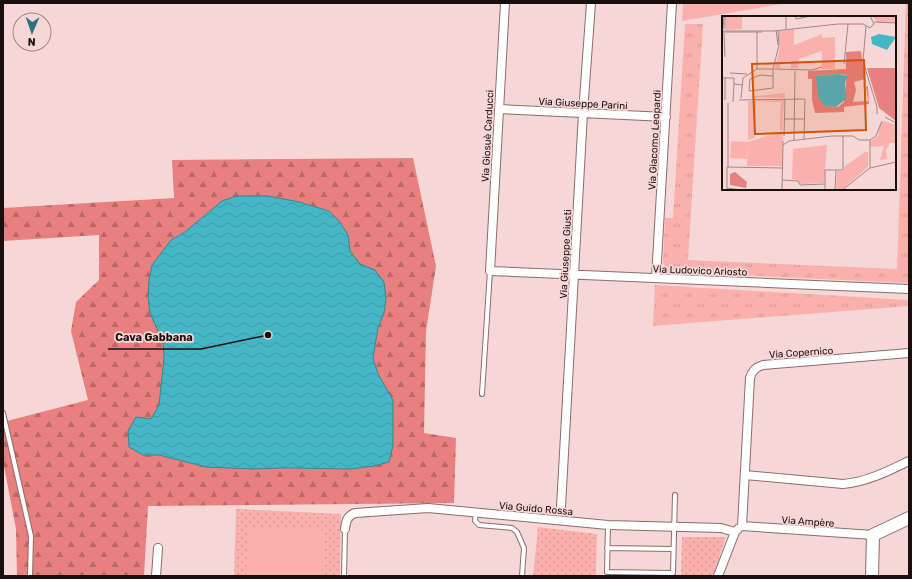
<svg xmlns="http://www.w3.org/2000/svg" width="912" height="579" font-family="Rubik,sans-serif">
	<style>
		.grass { fill: url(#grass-tufts) }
		.forest { fill: url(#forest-firs); fill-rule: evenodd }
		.park { fill: url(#park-dots) }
		.pitch { fill: #fab1ad }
		.water { fill: url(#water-waves); stroke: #38848e }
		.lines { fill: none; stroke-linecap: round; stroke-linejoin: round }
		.lane-casing { stroke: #896d6c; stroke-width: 6 }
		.street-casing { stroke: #896d6c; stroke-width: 10 }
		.secondary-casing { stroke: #896d6c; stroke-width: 14 }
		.lane { stroke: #fff; stroke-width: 4 }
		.street { stroke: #fff; stroke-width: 8 }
		.secondary { stroke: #fff; stroke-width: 12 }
		.labels { text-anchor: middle; stroke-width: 3.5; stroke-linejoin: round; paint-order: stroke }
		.street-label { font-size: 10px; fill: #1a0f0f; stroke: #f7d7d5 }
		.inset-road { fill: none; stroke: #9f8786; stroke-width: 1 }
		.view { fill: #d3520c; fill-opacity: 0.15; stroke: #d3520c; stroke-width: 2 }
		.inset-edge { fill: none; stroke: #1a0f0f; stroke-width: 2 }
		.leader { fill: none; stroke: #1a0f0f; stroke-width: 1.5 }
		.callout-dot { fill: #1a0f0f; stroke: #f7d7d5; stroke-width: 1.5 }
		.callout-label { font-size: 11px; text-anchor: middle; font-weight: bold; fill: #1a0f0f; stroke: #f7d7d5; stroke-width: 3.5; stroke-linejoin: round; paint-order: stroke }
	</style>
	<defs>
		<pattern id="grass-tufts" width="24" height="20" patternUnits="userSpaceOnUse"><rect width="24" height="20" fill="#fab1ad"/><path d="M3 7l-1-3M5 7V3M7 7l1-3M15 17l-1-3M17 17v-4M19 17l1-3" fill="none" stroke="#d69794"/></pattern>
		<pattern id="forest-firs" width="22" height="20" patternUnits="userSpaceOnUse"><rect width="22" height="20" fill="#e7807e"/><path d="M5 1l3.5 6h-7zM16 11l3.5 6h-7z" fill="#ba6766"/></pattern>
		<pattern id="park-dots" width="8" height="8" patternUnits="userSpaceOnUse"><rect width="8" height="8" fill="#fab1ad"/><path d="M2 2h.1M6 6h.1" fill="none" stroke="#d69794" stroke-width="1.8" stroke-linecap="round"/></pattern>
		<pattern id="water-waves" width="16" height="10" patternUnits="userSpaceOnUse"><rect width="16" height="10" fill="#45b6c5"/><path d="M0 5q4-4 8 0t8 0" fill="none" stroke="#3c9ba8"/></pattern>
	</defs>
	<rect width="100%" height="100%" fill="#f7d7d5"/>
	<path class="grass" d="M906,3H909V283L671,272C666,269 663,267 663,260L665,218H673L685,24H703L688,260L897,269Z
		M655,285L909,300V306L653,326Z"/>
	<path class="forest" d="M413,158L436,266L426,331L424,433L456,438L454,503L148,506L144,576H17L16,529L3,461V422L88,400L71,331L76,302L99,280V235L3,241V208L174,198L172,160ZM267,196L299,202L329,211L340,222L348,235L350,251L360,264L375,270L386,298L384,313L378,328L373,358L378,374L393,400V446L374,466L351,469H335L206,467L159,455H143L136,417L151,419L159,405L164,358L163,342L157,327L152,265L171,240L185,232L209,212Z"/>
	<path class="park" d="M236,509L341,514L340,576H234Z
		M538,527L597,534L596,576H533Z
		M682,537H726L713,576H681Z"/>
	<path class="pitch" d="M683,3H787L682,21Z
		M248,527L324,530L322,576H246Z"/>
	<path class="water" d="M236,196H267L284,199L299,202L329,211L340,222L348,235L350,251L360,264L375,270L384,282L386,298L384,313L378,328L373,358L378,374L393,400V446L389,462L374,466L351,469L285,468L253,469L206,467L159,455H143L129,447L128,431L136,417L151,419L159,405L164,358L163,342L150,313L148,297L149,280L152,265L171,240L185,232L222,201Z"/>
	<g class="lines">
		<defs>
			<path id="lane" d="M482,394L490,271
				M3,413L31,536L30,576
				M476,512L475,521L479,525L512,528L517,532L524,548L522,576
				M608,525L607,572L673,573L675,495
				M607,548L673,549
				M344,576L345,529"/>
			<path id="street" d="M505,3L490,271L909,289
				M499,109L666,117
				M656,278L672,3
				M745,475L843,484C867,482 888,471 909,461
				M561,507L583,113L591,3
				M742,526L750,378C752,370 756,367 763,365L909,353
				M742,526L873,535
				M345,529C346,521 347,516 355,513L428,508L608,525L721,528L735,532
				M156,576L158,548
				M718,576L735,532L738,529"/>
			<path id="secondary" d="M872,576L873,535L909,518"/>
		</defs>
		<use href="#lane" class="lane-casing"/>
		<use href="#street" class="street-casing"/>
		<use href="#secondary" class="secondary-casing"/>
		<use href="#lane" class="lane"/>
		<use href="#street" class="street"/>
		<use href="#secondary" class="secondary"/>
	</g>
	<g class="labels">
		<g class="street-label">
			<text transform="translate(583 103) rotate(3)" y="4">Via Giuseppe Parini</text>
			<text transform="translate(487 136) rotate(-87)" y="4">Via Giosuè Carducci</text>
			<text transform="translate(654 140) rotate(-87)" y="4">Via Giacomo Leopardi</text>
			<text transform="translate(565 254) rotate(-87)" y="4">Via Giuseppe Giusti</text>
			<text transform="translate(700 270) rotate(2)" y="4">Via Ludovico Ariosto</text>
			<text transform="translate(801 352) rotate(-4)" y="4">Via Copernico</text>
			<text transform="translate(536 508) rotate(5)" y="4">Via Guido Rossa</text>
			<text transform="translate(808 521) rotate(4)" y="4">Via Ampère</text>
		</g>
	</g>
	<g transform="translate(722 16)">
		<rect width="174" height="174" fill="#f7d7d5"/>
		<path d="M63,77V82L26,81ZM62,84L60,114H58L59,86L34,85L33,122L26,124V85ZM162,105L174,109V127H168L164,134L165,143L158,144L162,130L148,131V126L156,120L158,108ZM105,129L102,167L78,168L76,164L70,163L71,133Z" fill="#fab1ad"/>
		<path d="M139,35L143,63L132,66L134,74L131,86L146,85L144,71L146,70L147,88L122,91V96L93,97L90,84V63H86V55L124,53V36ZM117,58L125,59L122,86L116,91L103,90L96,80L95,60ZM145,52H174V105L157,92ZM13,156L25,166L24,172L8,169V158Z" fill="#e7807e" fill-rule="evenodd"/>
		<path d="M4,0H20V13L4,14ZM150,0H174V7H156ZM72,13V29L100,18V22L113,21V53H100V35L77,43L76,52H69V45L59,46L58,52H53L58,31L56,15ZM9,125L26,126L25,143L8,142ZM143,136H146V151L119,174H114L115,155H122V151Z" fill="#fab1ad"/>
		<path d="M102,35H112L111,51H102ZM61,115L60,150H25L26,126Z" fill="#fab1ad"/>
		<path d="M157,18L174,21L165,34L150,28L149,21ZM117,58L126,60L123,67L124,83L114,91L103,90L96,82L94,60Z" fill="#45b6c5"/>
		<path class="inset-road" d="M73,0L74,3L89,0M152,6L174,7M144,10L141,45L155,91V98M1,13L2,0M3,13V0M64,13V0M54,14L56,29M0,15H52L116,8H141L148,12L152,8L148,0M0,16H40M2,17L3,41M122,48L126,8M35,53V16M35,53H51M52,53L90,54L100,51M8,57L25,58M51,60L38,59L28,63L27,75L51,72V53L57,29L56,15M0,62H12V68L20,69M19,82L21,62L35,53M3,84V62M17,84L83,83L82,123M11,86L12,68M163,101L174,107M62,103H83M62,120L63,83M72,124L73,55M148,124L154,120L160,105M61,125V129L67,125L110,120H131L137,124H148V152M6,151V87M60,164L76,165L78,169L103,168M5,172L20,174M5,174V151L61,152M60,174L61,129M103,174V154H121V120M113,174L114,154M120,174L148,152L174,146"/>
		<path class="view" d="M142,44L144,114L33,118L30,48Z"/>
		<rect width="174" height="174" class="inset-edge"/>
	</g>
	<path class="leader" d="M268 335L201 349H108"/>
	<circle class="callout-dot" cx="268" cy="335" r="4"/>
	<g class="callout-label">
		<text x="154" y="341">Cava Gabbana</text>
	</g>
	<rect width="912" height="579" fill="none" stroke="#1a0f0f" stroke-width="8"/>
	<g transform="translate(32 32) rotate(182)"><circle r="19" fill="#f7d7d5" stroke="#9f8786"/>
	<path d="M0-3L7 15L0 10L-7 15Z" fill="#2a737c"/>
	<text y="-6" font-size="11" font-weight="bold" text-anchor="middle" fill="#1a0f0f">N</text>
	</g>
</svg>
